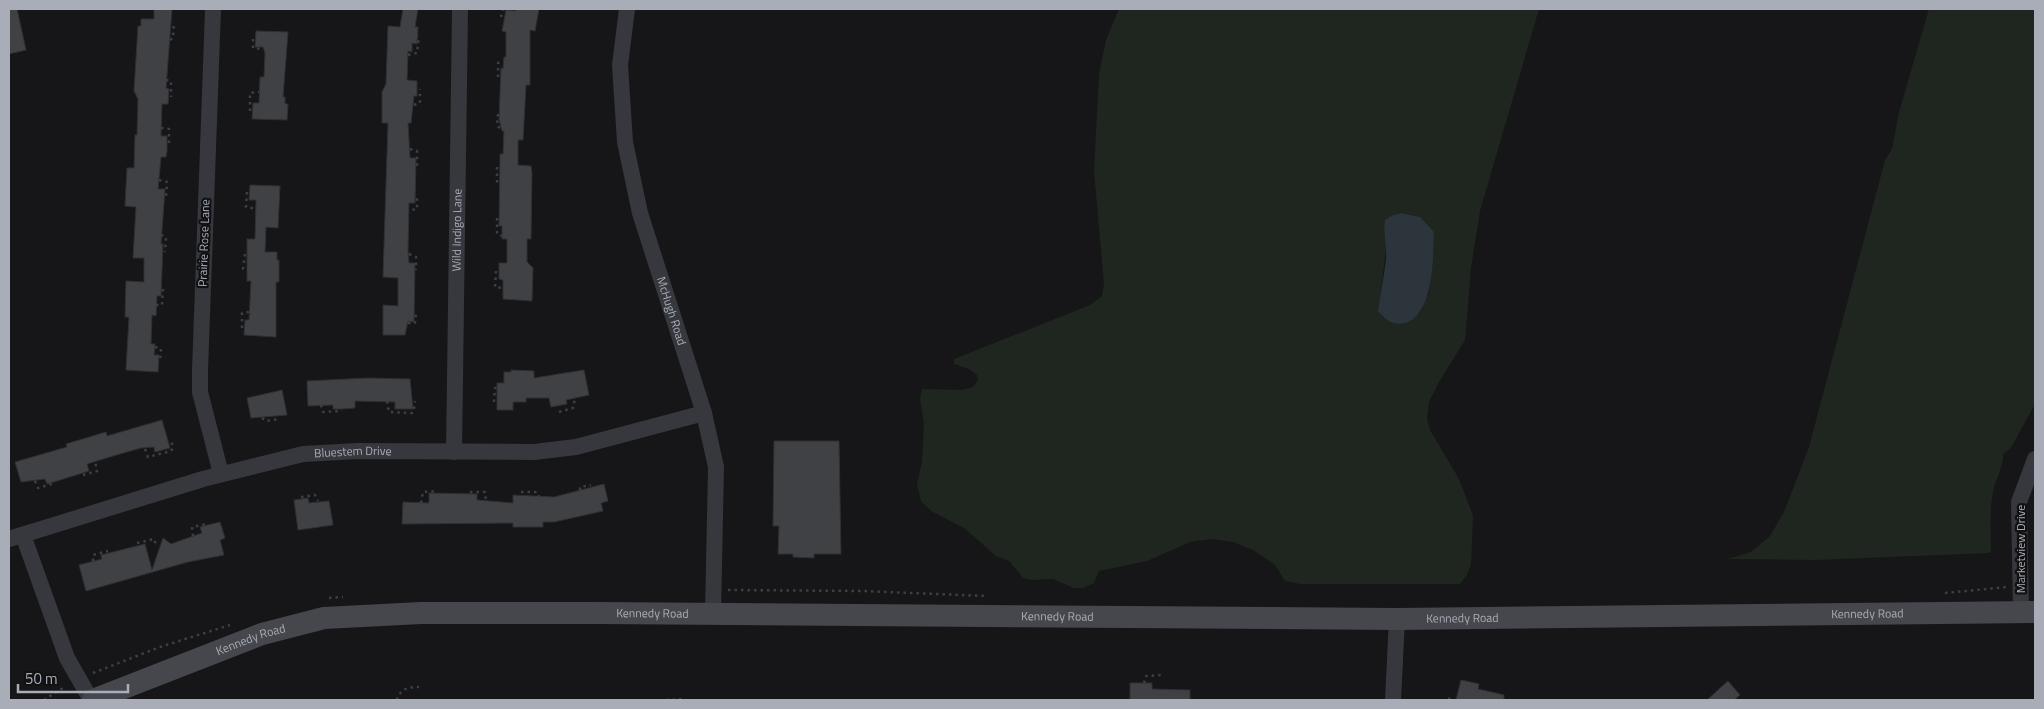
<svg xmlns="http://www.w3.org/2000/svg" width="2044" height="709" font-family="'Titillium Web',sans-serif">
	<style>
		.green { fill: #1e261f; fill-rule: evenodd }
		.water { fill: #2c353c }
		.building { fill: #404145; stroke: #303034 }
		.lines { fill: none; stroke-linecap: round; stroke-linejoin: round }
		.path { stroke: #3d3f44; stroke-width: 2.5; stroke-dasharray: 2.5 4; stroke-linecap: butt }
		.minor { stroke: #37383d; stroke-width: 16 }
		.secondary { stroke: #45474d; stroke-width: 22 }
		.labels { text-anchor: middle; stroke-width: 4.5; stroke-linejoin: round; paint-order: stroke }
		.street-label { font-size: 12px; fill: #a8adb8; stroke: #111113 }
	</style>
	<rect width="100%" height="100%" fill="#161618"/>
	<path class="green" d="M1119,9H1539L1480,211L1471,268L1465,340L1439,382L1429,402L1427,418L1430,430L1459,479L1473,516L1471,564L1467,575L1460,584H1300L1285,581L1275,565L1253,550L1233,542L1212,539L1190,542L1147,561L1099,571L1094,583L1083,588H1074L1053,579L1032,580L1023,578L1009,561L996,556L964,528L931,511L921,501L917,484L922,462L924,424L920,399L922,389L962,390L973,387L978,380L977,375L969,369L954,364V359L1090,305L1102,296L1104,284L1094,171L1099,74L1106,40ZM1402,213L1413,215L1434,233L1429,292L1420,313L1379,303C1384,273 1385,243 1393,215Z
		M1929,9H2035V404L2011,448L2003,454C2004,467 1995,479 1993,492C1989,511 1991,532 1991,551L1989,553L1815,560L1728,559L1751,552L1770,536L1784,512L1809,447L1885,160L1892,149L1899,112Z"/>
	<path class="water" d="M1402,213L1420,217L1434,232C1433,257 1434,315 1405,323C1393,326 1386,320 1378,311C1380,294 1384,277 1386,259C1387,246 1383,233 1385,220L1393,215Z"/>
	<path class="building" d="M9,9H17L26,50L9,54Z
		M154,9H172L166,88L169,89L168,104H162L161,136H167V151L166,157H161L158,189H165L161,244H163L161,296H157L156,316L152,315L151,344H155L154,355H159L158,372L126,370L129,317H125L126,281L144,282V258H133L136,207L125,206L127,168H134L135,135H137L138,99L134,91L138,26H141V19H154Z
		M403,9H418L415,27H418L417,44L412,43V52L408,51L407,80L417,81V96H414L411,123H408L410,158H416L415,203H409L408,250L409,263H415L414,322L408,321L405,335H383V305L398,306V278L383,277L388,123H382V92L386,84L388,26L400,27Z
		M516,9H539L535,31L530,30V85H526L523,140H518V165L531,166L532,173L531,239H527V262L533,268L532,301L503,299V280L499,279V263H507V239H502V226H499L500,154H503L504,131H502L499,119L501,68L503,69L504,57H506V32L502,31L506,10L515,11Z
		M256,31L288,32L283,97H285V104H288L287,120L252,119L253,103H259L260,77H264L265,53L263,47H255Z
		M250,185L280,186L278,228L266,227L265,252H277V260H279V282H276V337L244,335L245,320H249L251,281H247V239H255L256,200H249Z
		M511,370L534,371V378L584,370L589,395L566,400L567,404L551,407L549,398H526V402H513V410H497V383H504V372H511Z
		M368,378L410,379L413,409H395V402L355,401V408L342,409H333V405L308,406L307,381Z
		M282,390L287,415L251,418L247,398Z
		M162,420L170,448L155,452L154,447L141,448L113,456L87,464L89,471L47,484L45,479L21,482L15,462L67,447L66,444L106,432L107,436Z
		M774,441H839L841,554H814V558L793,557V554H778L779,526H773Z
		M604,484L608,501L601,503L603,511L554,522H543V527H513V523L402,524L403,502L429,503V493L477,494V500L513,503V495L554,497Z
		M308,498L309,503L329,501L333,525L298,530L294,500Z
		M220,522L225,538L220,540L224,555L188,562L86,591L79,565L102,559L101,555L145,544L152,570L163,538L171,544L202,533L200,527Z
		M1461,680L1479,684L1478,689L1504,695V700H1456Z
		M1728,681L1740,695L1734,700H1707Z
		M1130,683H1152V689L1190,690V700H1130Z"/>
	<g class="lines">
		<path class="path" d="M501,17L503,9
			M253,39V48L263,49
			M170,40L173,38L174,22
			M408,55L417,53L419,36
			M498,77V63L503,61
			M166,80L171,81V97
			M414,105L420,103V89
			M250,111V93L259,92
			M498,114L497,126L501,129
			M161,128L169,129V144
			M410,149L417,151V166
			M497,167V183L501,185
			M159,180L167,182L166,197
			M247,192L246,207L257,209
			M406,211L417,209V195
			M497,218V234L502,236
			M161,235L166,237L165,252
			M245,254L243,269L248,270
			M409,254L416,257V270
			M496,271L495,287L503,288
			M156,305H162L163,288
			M408,323H415L416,313
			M242,328V313L249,312
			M155,347L161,349L160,362
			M387,401L389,412L412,413L414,410L415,401
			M494,402L495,388H497
			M321,405L323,412L342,411
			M559,412L573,408L575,398
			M262,418L266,421L280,419
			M145,449L148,457L171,451L173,448L171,440
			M83,475L97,471L95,461
			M35,481L38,488L55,483
			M580,490V487L591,485
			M470,492H485L486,501
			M521,492H537L539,497
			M301,497L315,495L318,501
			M421,503L423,492L437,491
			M193,536L192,527L207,524
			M137,543L154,539L157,547
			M93,561V555L108,551
			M728,590L863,591L985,596
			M1945,593L2007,587
			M329,598L343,597
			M93,673L160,647L230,625
			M1144,683L1146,676L1162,675
			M44,700L66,686
			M397,700C400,689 408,687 419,687
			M666,700L684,699
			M1449,700L1450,695"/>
		<g class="minor">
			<path d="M213,9L200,371V392L221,474"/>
			<path id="s1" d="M627,9L620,65L625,142L640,213L704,413L716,467L713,614"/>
			<path id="s2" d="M454,452L460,9"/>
			<path d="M23,535L67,658L91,700"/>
			<path id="s3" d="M9,539L203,479L303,454L358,451L534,452L576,447L704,413"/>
			<path d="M2021,612L2019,502L2035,459"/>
			<path d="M1393,700L1397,619"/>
		</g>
		<path class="secondary" id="s4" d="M93,700L262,634L324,618L421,613H598L1397,619L2035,612"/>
	</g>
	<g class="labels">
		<g class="street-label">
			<text dy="4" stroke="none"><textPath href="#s2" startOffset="222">Wild Indigo Lane</textPath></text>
			<text transform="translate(204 243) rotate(-88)" y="4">Prairie Rose Lane</text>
			<text dy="4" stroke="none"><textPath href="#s1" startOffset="309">McHugh Road</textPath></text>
			<text dy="4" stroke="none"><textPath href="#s3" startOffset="356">Bluestem Drive</textPath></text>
			<text transform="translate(2021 549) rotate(-90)" y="4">Marketview Drive</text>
			<text dy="4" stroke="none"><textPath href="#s4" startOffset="574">Kennedy Road</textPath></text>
			<text dy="4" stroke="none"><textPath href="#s4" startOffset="1789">Kennedy Road</textPath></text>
			<text dy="4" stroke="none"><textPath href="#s4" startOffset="979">Kennedy Road</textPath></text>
			<text dy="4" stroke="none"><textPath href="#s4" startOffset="1384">Kennedy Road</textPath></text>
			<text dy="4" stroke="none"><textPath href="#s4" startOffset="169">Kennedy Road</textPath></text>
		</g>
	</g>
	<rect width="2044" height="709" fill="none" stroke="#a8adb8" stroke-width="20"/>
	<path d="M18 684v8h110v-8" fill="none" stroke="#a8adb8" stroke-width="2.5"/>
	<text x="25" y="684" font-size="15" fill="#a8adb8" stroke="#111113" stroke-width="4" paint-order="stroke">50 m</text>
</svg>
